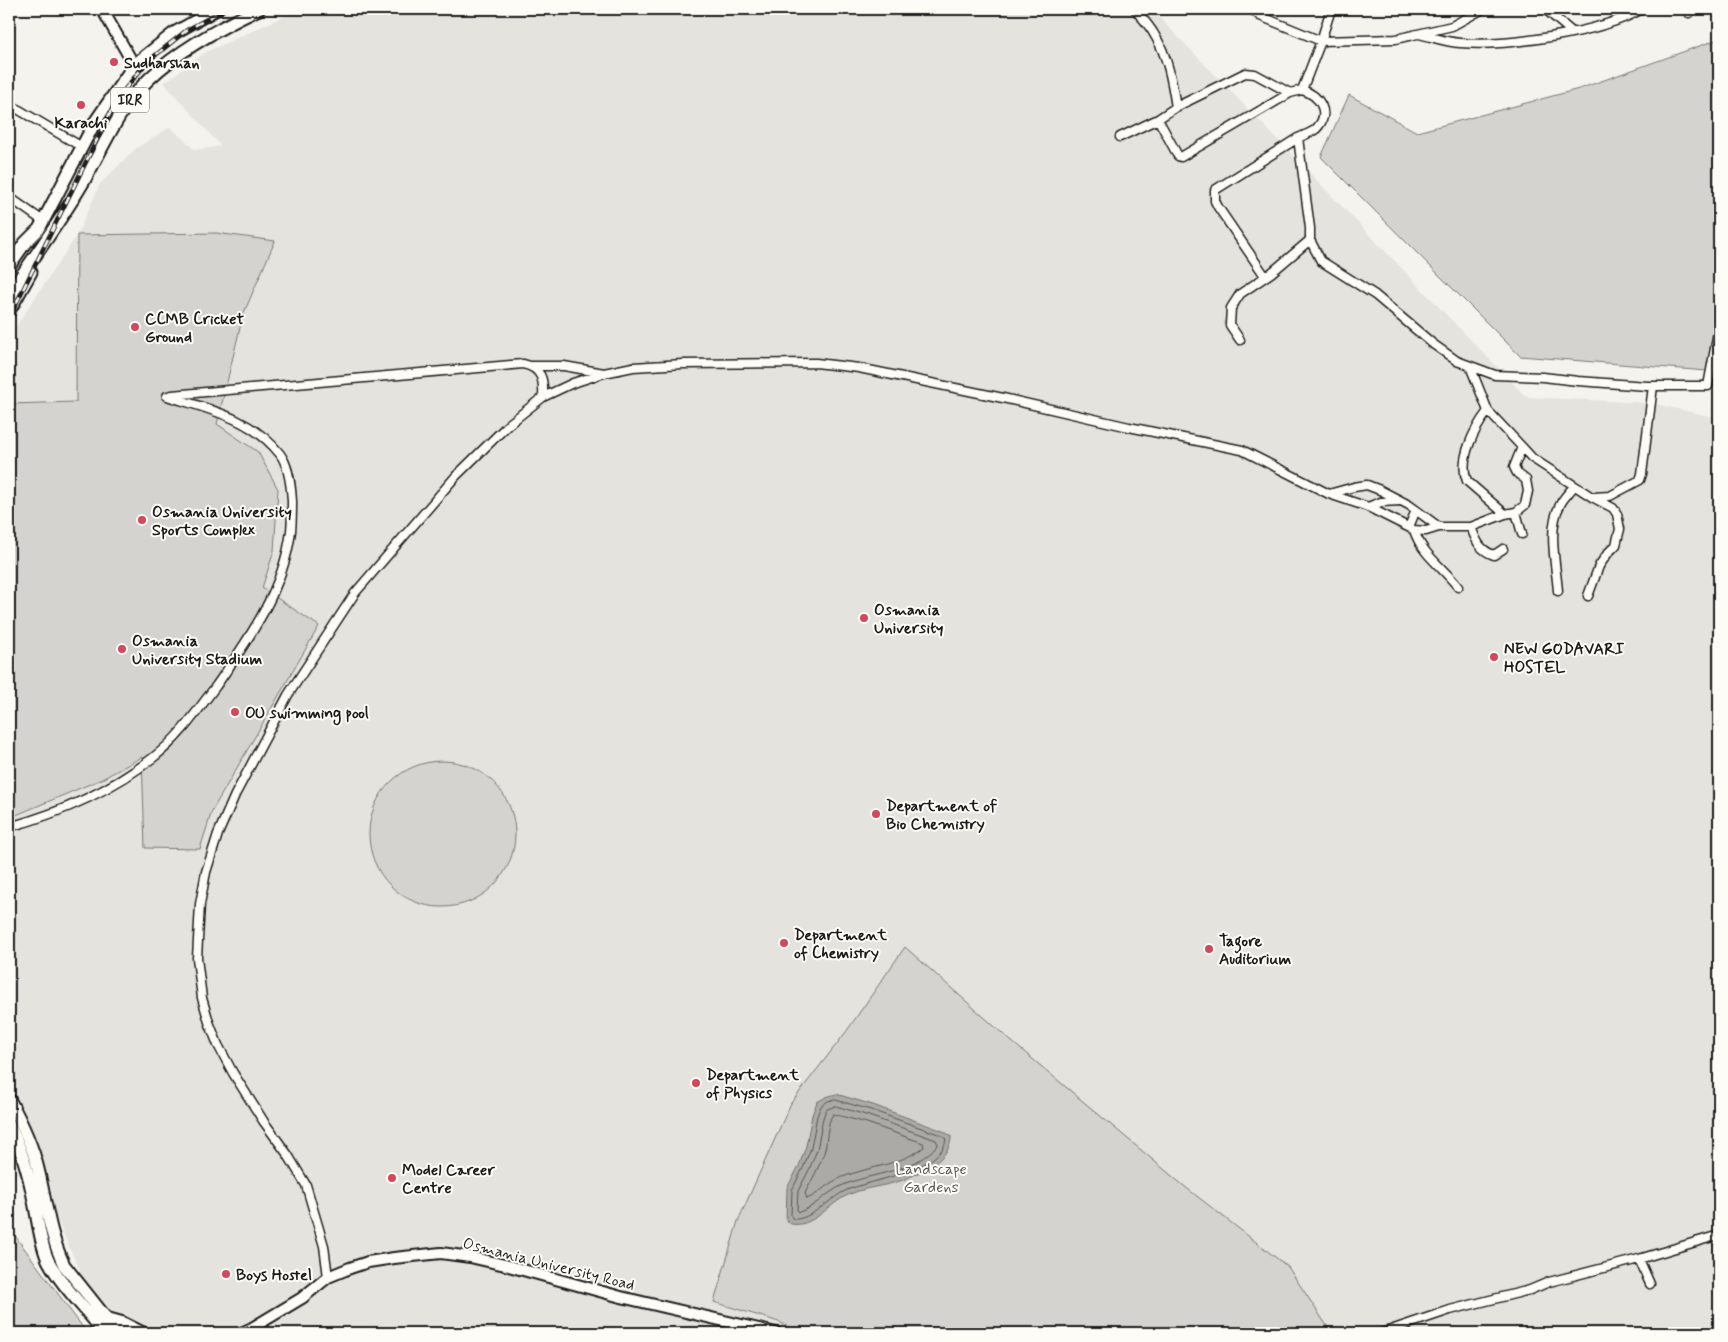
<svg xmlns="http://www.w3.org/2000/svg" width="1728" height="1342" font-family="Mynerve,sans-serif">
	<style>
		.built { fill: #e4e3de }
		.green { fill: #d4d3cf; stroke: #787876 }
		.water { fill: #abaaa6; stroke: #72716f }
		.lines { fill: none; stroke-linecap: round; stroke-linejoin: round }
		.shore { stroke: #555553; stroke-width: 1 }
		.street-casing { stroke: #1c1c1c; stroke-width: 11 }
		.secondary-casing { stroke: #1c1c1c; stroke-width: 14 }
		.primary-casing { stroke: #1c1c1c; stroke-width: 15 }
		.street { stroke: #fdfcf7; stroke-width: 8 }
		.secondary { stroke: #fdfcf7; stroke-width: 10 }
		.primary { stroke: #fdfcf7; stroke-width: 11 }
		.rail-casing { stroke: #1c1c1c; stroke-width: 4.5 }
		.rail { stroke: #fdfcf7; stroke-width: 2.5; stroke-dasharray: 8; stroke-linecap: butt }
		.poi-dot { fill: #d1495b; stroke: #fdfcf7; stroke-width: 2 }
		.labels { text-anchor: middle; stroke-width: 4; stroke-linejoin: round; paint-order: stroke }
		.shield { fill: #fdfcf7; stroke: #605f5e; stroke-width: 1 }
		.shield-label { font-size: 15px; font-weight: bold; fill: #1c1c1c }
		.poi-label { font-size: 16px; font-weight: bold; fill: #1c1c1c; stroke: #fdfcf7; text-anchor: start }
		.park-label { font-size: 16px; fill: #5c5c5b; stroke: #fdfcf7 }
		.street-label { font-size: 16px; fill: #1c1c1c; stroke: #fdfcf7 }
	</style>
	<rect width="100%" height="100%" fill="#f4f3ee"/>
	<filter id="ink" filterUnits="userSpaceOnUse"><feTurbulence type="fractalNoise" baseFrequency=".02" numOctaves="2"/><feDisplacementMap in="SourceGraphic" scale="10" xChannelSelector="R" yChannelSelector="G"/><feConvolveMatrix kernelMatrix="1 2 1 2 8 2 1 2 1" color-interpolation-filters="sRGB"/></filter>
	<g filter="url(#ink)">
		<path class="built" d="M300,9H1156L1160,18L1526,397L1650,403L1719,418V1333H131L85,1282L9,1113V840L13,838L9,819V337L77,235L100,184L135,149L170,127L195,150L221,146L164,83L206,52Z"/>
		<path class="green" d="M1719,39V372L1520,356L1321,157L1349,95L1417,132L1579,89Z
			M216,233L275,241L243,315L217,424L258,452L278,489L274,551L262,588L319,626L212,811L200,849L145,848L142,757L102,779L9,818V404L76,402L77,235Z
			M369 834a73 73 0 1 1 146 0a73 73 0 1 1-146 0Z
			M905,947L1011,1041L1184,1186L1288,1267L1329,1329L1322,1333H800L779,1322L714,1302L738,1221L791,1103L846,1032Z
			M13,1233L87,1333H9V1236Z"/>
		<path class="water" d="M836,1094L873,1105L943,1131L951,1136C952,1159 921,1172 903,1180C884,1187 862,1187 844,1197C828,1206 811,1228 791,1224L786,1220L787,1188L799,1166L806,1146L812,1115L817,1102L826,1097Z"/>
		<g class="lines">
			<path class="shore" d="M836,1100L871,1110L941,1135L946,1139C943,1170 871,1180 847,1190C831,1197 810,1221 793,1219L791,1216L792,1190L803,1168L811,1148L817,1116L821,1106L828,1101Z
				M836,1106L869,1116L936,1140L938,1144C916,1173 872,1172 841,1186C826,1193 814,1208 799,1212L797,1210L798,1191L809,1170L817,1150L823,1118L826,1110Z
				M833,1114L867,1123L923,1143L924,1147C898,1167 865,1166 836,1180C826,1185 817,1195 807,1199L805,1193C812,1180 819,1167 824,1153C828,1141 826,1124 833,1114Z"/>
			<defs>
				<path id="street" d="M1251,9L1260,16L1321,41L1396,39L1452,26L1483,9
					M1331,9L1321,41L1302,90C1319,95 1332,113 1316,129C1311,133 1304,135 1298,138L1310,228V240L1321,261L1375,295L1433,344L1457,361L1495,375L1543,377L1578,381L1647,386H1708L1719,327
					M1545,9L1572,32
					M1688,9L1689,13
					M1419,34C1432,37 1446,42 1460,43C1507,47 1601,33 1642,9
					M9,104L82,147
					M1176,107L1245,73L1255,74L1290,93
					M1158,119L1178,156L1181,157L1290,93L1302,90
					M1120,137L1158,119L1176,107C1172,82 1168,56 1154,34C1149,25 1141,17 1135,9
					M9,197L43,221
					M1265,276L1218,207L1215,201V190L1298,138
					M1240,340L1230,325L1231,308L1240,294L1271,273L1310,240
					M532,366H564L604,373
					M1470,366L1488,411C1475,428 1458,459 1467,481L1505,514
					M172,395L523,364C542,368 544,380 543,397
					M1488,411L1522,447
					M1329,494L1354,487L1367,485L1380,490L1409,505L1439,527H1471L1505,514L1516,512L1525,505L1528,491L1526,480L1517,473L1514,467L1522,447L1532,458L1592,497L1613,508L1617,514L1620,529L1616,545L1608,553L1599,566L1588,596
					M1594,497L1610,496L1640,480L1642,474L1653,386
					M1368,507L1381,502L1400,501
					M1516,512L1522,534
					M1409,527L1416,510
					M1471,527C1476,540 1479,550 1494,555L1503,549
					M1414,530L1426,531L1439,527
					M1558,591C1556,565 1547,528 1560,505C1563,498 1570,492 1574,486
					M9,827C60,813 112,790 154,757C180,737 197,711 216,686C249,639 284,589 291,531C292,521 292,510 292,501C291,485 289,466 280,454C252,418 208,409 167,396
					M1639,1259L1650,1284
					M328,1277L324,1246L306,1185L288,1155L264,1122L233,1073L218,1045L209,1022L202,998L197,958L200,904L206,872L218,834L235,795L288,695L355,593L456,476L509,424L543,397L573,383L604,373L633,367L683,364L816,363L859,368L1003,398L1129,427L1242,450L1329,494L1368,507L1414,530C1422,555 1442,566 1458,587
					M1382,1333L1450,1310L1530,1290L1549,1282L1639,1259L1719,1235"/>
				<path id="secondary" d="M102,9L134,65
					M104,1317L122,1322L144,1333
					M241,1333L252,1328L302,1298L328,1277L350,1268L368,1262L394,1258L441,1253L470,1257L505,1265L621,1297L776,1333"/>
				<path id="primary" d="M9,266L25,243L39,229L95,122L134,65L174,33L217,9
					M9,294C33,258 59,223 81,186C103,149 118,108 150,78C178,51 223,26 259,9
					M9,311L31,272
					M9,1099C21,1121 32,1144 38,1169C46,1202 49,1234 64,1265L118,1333
					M9,1124C21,1147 29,1175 34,1201C38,1221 40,1242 48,1260C62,1287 87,1309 104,1333"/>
			</defs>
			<use href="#street" class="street-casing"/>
			<use href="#secondary" class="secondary-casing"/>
			<use href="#primary" class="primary-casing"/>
			<use href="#street" class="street"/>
			<use href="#secondary" class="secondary"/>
			<use href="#primary" class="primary"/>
			<defs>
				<path id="rail" d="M9,318L117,99L147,62L187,30L225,9"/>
			</defs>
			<use href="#rail" class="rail-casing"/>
			<use href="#rail" class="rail"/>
		</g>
	</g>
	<g class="poi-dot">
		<circle cx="114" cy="62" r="5"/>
		<circle cx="81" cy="105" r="5"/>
		<circle cx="135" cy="327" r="5"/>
		<circle cx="142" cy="520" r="5"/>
		<circle cx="864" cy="618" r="5"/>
		<circle cx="122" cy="649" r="5"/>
		<circle cx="1494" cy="657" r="5"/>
		<circle cx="235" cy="712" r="5"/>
		<circle cx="876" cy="814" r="5"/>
		<circle cx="784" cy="943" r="5"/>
		<circle cx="1209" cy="949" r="5"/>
		<circle cx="696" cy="1083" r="5"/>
		<circle cx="392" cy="1178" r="5"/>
		<circle cx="226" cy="1274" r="5"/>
	</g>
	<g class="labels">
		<rect class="shield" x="111" y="87.5" width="38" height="25" rx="4"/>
		<g class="shield-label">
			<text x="130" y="105">IRR</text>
		</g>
		<g class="poi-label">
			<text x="124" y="68">Sudharshan</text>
			<text x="81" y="128" text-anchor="middle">Karachi</text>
			<text x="145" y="324">CCMB Cricket<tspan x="145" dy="18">Ground</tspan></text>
			<text x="152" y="517">Osmania University<tspan x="152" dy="18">Sports Complex</tspan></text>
			<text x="874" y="615">Osmania<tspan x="874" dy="18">University</tspan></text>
			<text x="132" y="646">Osmania<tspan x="132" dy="18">University Stadium</tspan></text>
			<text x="1504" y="654">NEW GODAVARI<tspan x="1504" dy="18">HOSTEL</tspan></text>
			<text x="245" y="718">OU swimming pool</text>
			<text x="886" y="811">Department of<tspan x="886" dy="18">Bio Chemistry</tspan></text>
			<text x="794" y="940">Department<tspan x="794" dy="18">of Chemistry</tspan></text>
			<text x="1219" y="946">Tagore<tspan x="1219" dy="18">Auditorium</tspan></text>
			<text x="706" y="1080">Department<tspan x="706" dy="18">of Physics</tspan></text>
			<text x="402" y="1175">Model Career<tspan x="402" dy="18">Centre</tspan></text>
			<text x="236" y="1280">Boys Hostel</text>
		</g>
		<g class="park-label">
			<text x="931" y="1174">Landscape<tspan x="931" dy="18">Gardens</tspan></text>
		</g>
		<g class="street-label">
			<text transform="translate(549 1263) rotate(14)" y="6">Osmania University Road</text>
		</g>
	</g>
	<rect width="1728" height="1342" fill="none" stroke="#fdfcf7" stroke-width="30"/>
	<rect x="15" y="15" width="1698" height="1312" fill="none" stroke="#1c1c1c" stroke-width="2" filter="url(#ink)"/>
</svg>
